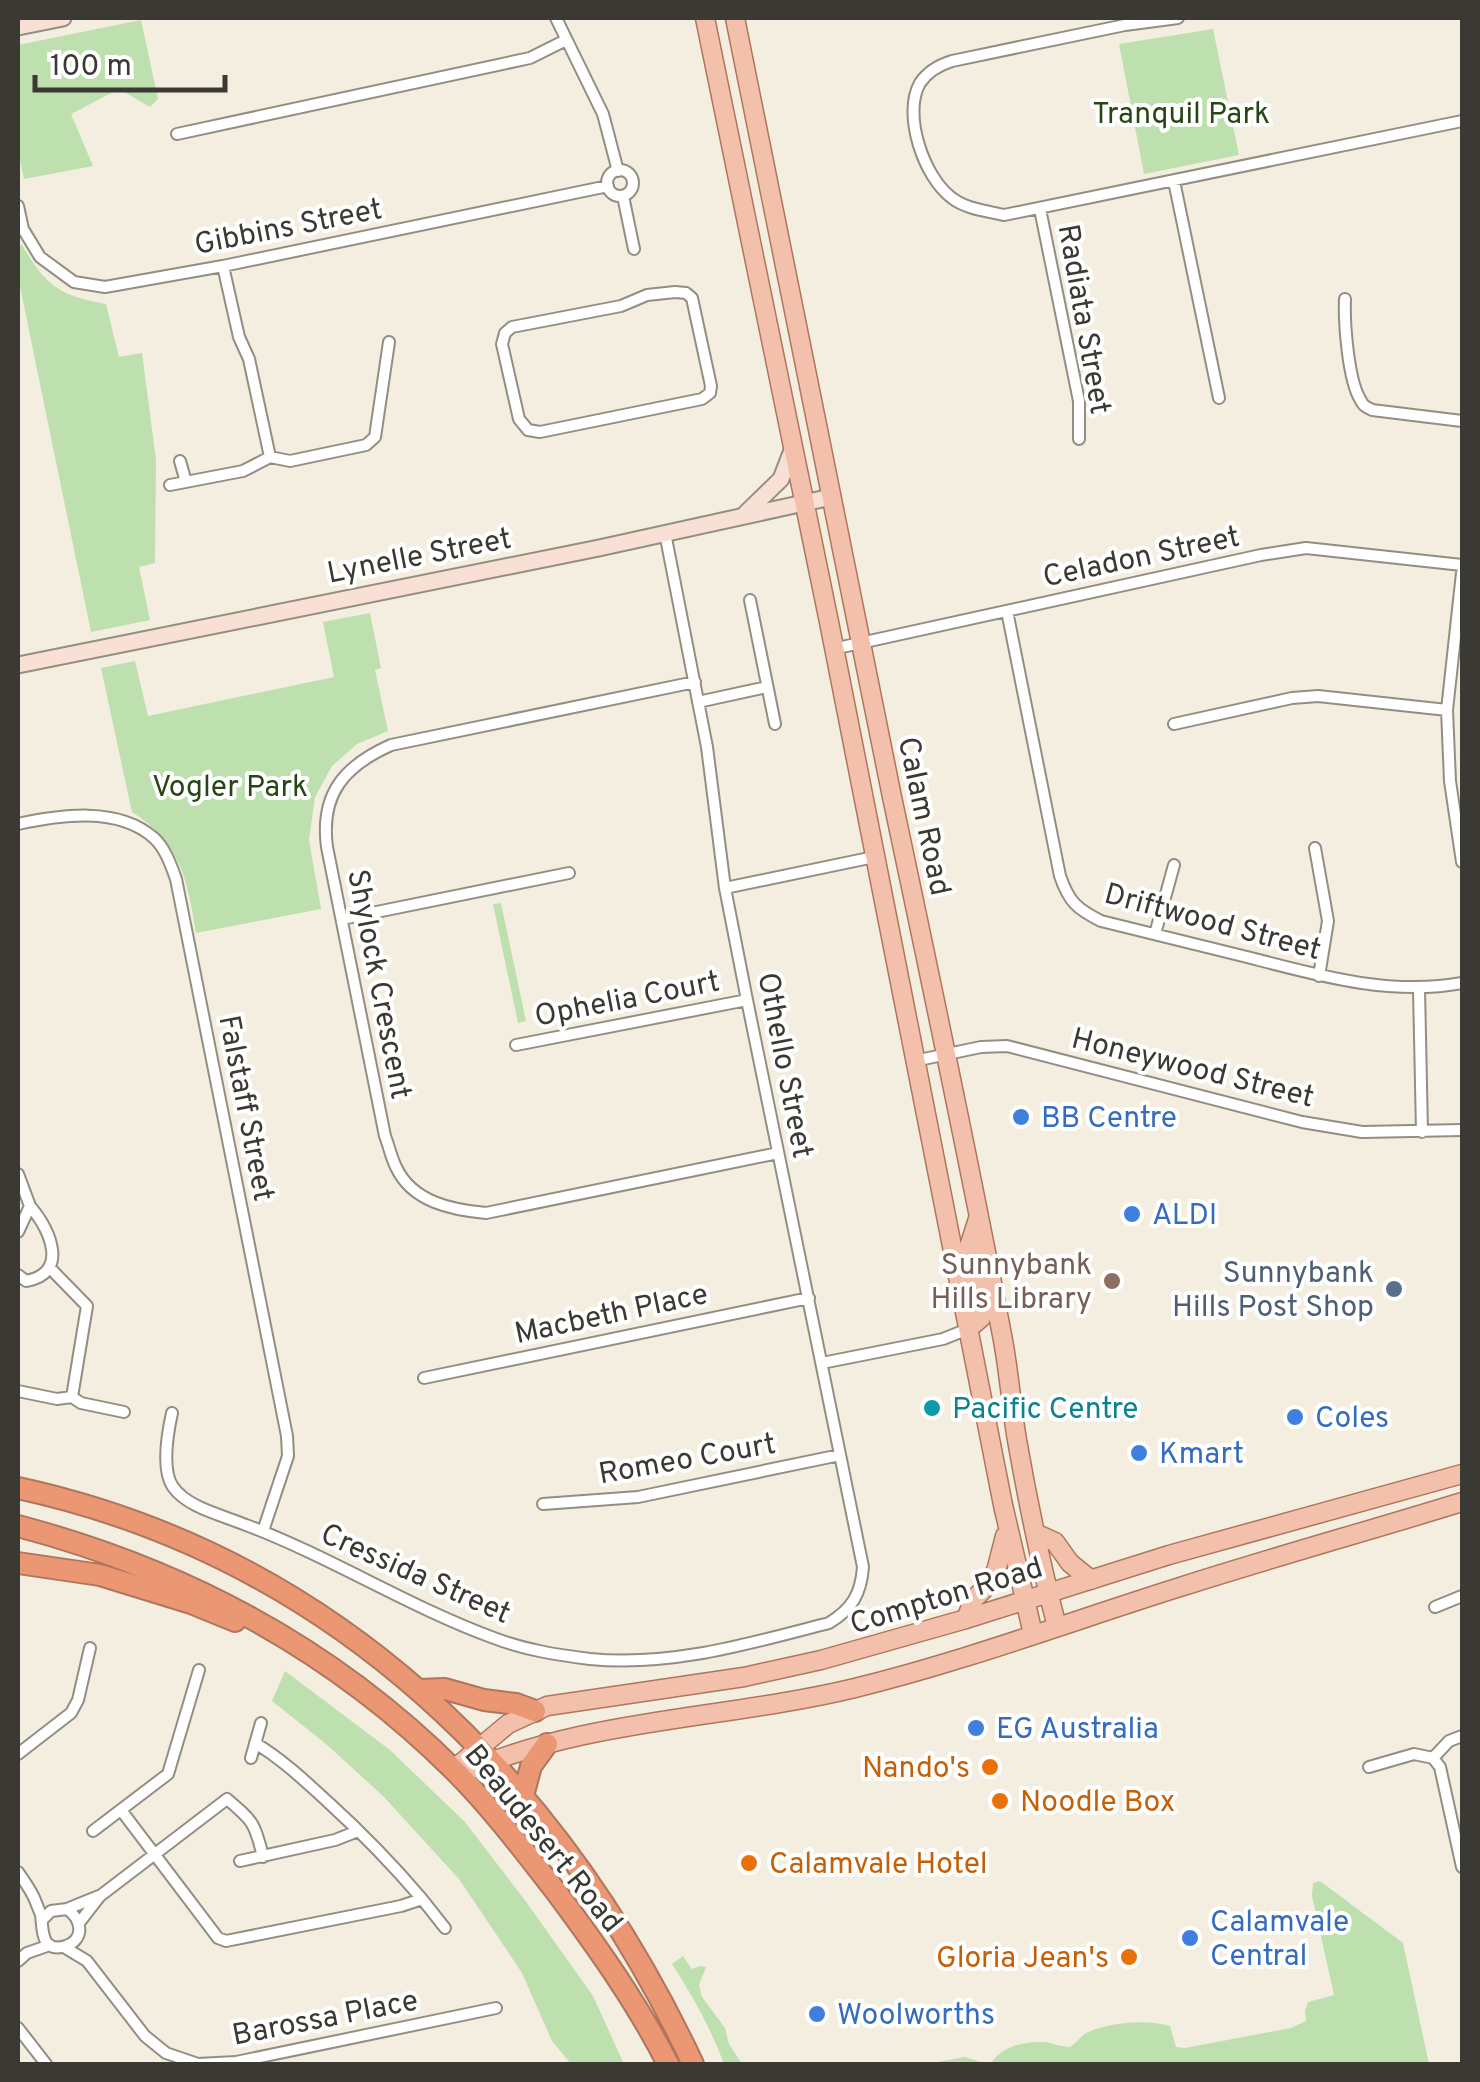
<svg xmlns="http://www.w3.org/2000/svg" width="1480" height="2082" font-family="Overpass,sans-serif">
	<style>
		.green { fill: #bee0af }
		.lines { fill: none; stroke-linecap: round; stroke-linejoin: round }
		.street-casing { stroke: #938e82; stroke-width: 14 }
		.secondary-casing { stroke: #938e82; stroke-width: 19 }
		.primary-casing { stroke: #ad765d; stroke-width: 21 }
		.highway-casing { stroke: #ad765d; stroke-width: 24 }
		.street { stroke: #fff; stroke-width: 10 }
		.secondary { stroke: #f9e0d5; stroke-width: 15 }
		.primary { stroke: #f3c1ab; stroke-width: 18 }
		.highway { stroke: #eb9773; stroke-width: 20 }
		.shop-dot { fill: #3f7fe0; stroke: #fff; stroke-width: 4 }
		.education-dot { fill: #8d6e63; stroke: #fff; stroke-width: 4 }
		.service-dot { fill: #5c6f8a; stroke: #fff; stroke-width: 4 }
		.culture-dot { fill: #0f9aa8; stroke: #fff; stroke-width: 4 }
		.food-dot { fill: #e8710a; stroke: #fff; stroke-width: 4 }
		.labels { text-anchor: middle; stroke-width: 8; stroke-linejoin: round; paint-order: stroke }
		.park-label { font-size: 30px; fill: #264713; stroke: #fff }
		.street-label { font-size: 30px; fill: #3b3933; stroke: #fff }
		.shop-label { font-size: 30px; fill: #366cbe; stroke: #fff; text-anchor: start }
		.education-label { font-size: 30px; fill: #785e54; stroke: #fff; text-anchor: end }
		.service-label { font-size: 30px; fill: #4e5e75; stroke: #fff; text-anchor: end }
		.culture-label { font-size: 30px; fill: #0d838f; stroke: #fff; text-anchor: start }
		.food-label { font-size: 30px; fill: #c56008; stroke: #fff; text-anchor: end }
	</style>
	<rect width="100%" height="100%" fill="#f3eee0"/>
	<path class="green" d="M141,20L158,99L150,107L119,89L71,114L93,166L24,179L18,151V45Z
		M1213,29L1239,155L1144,174L1119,44Z
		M22,245C46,286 60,296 106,304L119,357L142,353L156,460L155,563L139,567L150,620L91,632L18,277V246Z
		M370,613L381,668L375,670L388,731L357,744L332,766L315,797L309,840L321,909L196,933C187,879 181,843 132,812L101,668L135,661L148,716L334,677L323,622Z
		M501,903L526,1021L518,1023L493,904Z
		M285,1671L390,1750L465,1822L527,1903L593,1996L624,2064H571L552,2041L522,1973L459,1879L383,1796L326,1744L272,1701Z
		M1320,1881L1403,1943L1429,2064H927L965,2057L981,2062H992C1002,2046 1026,2041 1045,2042C1053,2043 1061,2047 1070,2047C1076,2043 1082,2035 1088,2032C1111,2022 1147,2019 1170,2026L1176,2047L1185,2048L1291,2028L1306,2021L1305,2011L1308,2002L1334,1995L1312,1896L1313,1883Z
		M683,1956L692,1969L700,1966L706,1967L699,1985L702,1997L725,2028L729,2044L742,2064H724C711,2029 693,1996 672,1964Z"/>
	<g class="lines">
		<defs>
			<path id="street" d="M556,18L603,114L618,171
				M1178,18L1125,25L952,61C939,65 928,71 920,83C902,114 924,178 952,198C966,209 987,211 1004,215L1462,121
				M177,134L530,58L566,40
				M607 183a13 13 0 1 1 26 0a13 13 0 1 1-26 0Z
				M1174,181L1219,398
				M623,196L634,249
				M18,206L23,229L40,257L74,282L105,287L223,266L608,186
				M1040,209L1079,401V439
				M223,266L239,337L249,359L270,457L290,461L366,445L375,437L389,342
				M675,292L686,293L692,298L711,386L710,393L702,399L540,432L528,430L519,419L502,344L505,333L512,327L621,306L647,295Z
				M1345,299C1344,322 1348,379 1360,399C1364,407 1365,406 1372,410L1462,421
				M180,461L186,482
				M170,485L243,471L270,457
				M1462,573L1447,710L1450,781L1462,862
				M750,600L775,724
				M1007,611L1060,876C1069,902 1077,909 1101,921C1151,933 1201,946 1251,958C1320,976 1391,996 1462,983
				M833,649L1261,555L1306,548L1462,565
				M695,682L391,745C344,766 320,794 327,847L385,1136C389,1146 391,1157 396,1167C412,1202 452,1210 486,1213L778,1153
				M698,702L767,687
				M1174,724L1292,698L1318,696L1447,710
				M18,824C60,815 118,806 154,838C165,848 171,865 176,879L287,1436L288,1456L263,1531
				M1315,848L1328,921L1319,976
				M725,888L874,857
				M342,919L569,873
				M1155,934L1174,865
				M1419,989L1422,1132
				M516,1045L747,1000
				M914,1061L981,1047L1007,1046L1302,1122L1362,1132L1462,1130
				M18,1174L30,1206
				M18,1232L30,1206C50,1230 70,1273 26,1281L18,1275
				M50,1268L87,1306L72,1397
				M822,1363L943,1339L968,1329
				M424,1378L809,1298
				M18,1391L57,1399L72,1397L81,1403L124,1412
				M172,1413C168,1431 161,1470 173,1487C188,1508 222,1515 246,1525C331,1557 409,1607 494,1638C525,1650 558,1655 590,1659C672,1667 751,1643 829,1623C852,1609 861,1594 863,1567L747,1000L725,888L707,747L665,533
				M543,1504L638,1497L840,1455
				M1435,1607L1462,1596
				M18,1754L71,1713L78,1700L90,1648
				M251,1758L261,1723
				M1433,1758L1449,1741L1462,1736
				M1369,1767L1414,1754L1433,1758L1440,1767L1462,1867
				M121,1810L218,1938L226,1941L401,1906L422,1899C393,1865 362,1833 329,1803C305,1781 283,1760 255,1743
				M93,1831L168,1774L199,1670
				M240,1861L335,1840L358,1831
				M18,1872C24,1881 31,1890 35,1900C37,1905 39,1910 41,1915C43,1928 40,1954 66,1946C86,1939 81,1918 67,1909L51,1911L42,1920
				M422,1899L445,1928
				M67,1909L99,1896
				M79,1923L100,1896L227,1799C253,1821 255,1823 263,1857
				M64,1947L87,1961L145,2036L166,2053L198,2064L236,2062L496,2008
				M18,1961L27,1953L50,1945
				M18,2028L46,2064"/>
			<path id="secondary" d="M18,27L63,18
				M745,514L781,479L793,448
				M18,665L599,548L831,497"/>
			<path id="primary" d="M705,18L829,622L1003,1505L1033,1634
				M735,18L892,797C930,976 968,1155 1002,1335C1009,1370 1011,1405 1017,1440C1028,1503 1041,1565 1057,1627
				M968,1329L981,1318L969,1247L978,1219
				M1035,1533L1055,1542L1070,1563L1091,1580
				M966,1619L974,1599L985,1588L996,1571L1005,1536
				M453,1770L508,1724L547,1706L744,1677L821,1660L966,1619L1169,1555L1462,1474
				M458,1775C585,1718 722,1720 855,1688C965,1661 1072,1621 1180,1587C1274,1557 1368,1531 1462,1502"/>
			<path id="highway" d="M18,1488C334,1557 558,1778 693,2064
				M18,1526C184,1570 333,1649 455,1771C492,1808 525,1852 557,1893C598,1948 637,2003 668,2064
				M18,1563L100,1575L191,1603L235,1621
				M419,1690L445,1689L484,1700L516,1704L535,1711
				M523,1796L531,1766L547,1744"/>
		</defs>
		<use href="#street" class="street-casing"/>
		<use href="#secondary" class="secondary-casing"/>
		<use href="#primary" class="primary-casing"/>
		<use href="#highway" class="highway-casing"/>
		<use href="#street" class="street"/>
		<use href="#secondary" class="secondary"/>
		<use href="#primary" class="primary"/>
		<use href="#highway" class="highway"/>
	</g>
	<g class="shop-dot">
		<circle cx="1021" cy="1117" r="10"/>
		<circle cx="1132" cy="1214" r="10"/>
		<circle cx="1295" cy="1417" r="10"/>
		<circle cx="1139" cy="1453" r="10"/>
		<circle cx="976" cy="1728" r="10"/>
		<circle cx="1190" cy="1938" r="10"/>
		<circle cx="817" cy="2014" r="10"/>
	</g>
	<circle class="education-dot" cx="1112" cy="1281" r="10"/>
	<circle class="service-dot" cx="1394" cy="1289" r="10"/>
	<circle class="culture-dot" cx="932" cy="1408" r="10"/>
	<g class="food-dot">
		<circle cx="990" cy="1767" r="10"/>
		<circle cx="1000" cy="1801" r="10"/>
		<circle cx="749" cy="1863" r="10"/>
		<circle cx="1129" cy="1957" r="10"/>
	</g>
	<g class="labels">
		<g class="park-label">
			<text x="1181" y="123">Tranquil Park</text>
			<text x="230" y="796">Vogler Park</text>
		</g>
		<g class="street-label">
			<text transform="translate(288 226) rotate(-11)" y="10">Gibbins Street</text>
			<text transform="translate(1085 319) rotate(80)" y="10">Radiata Street</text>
			<text transform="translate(419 555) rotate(-11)" y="10">Lynelle Street</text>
			<text transform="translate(1141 556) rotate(-12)" y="10">Celadon Street</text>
			<text transform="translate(925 816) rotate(78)" y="10">Calam Road</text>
			<text transform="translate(1213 921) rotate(15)" y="10">Driftwood Street</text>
			<text transform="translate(380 984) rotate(79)" y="10">Shylock Crescent</text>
			<text transform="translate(627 998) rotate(-11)" y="10">Ophelia Court</text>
			<text transform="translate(786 1065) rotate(79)" y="10">Othello Street</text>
			<text transform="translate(1193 1067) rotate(14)" y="10">Honeywood Street</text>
			<text transform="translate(247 1108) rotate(79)" y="10">Falstaff Street</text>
			<text transform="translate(611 1313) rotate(-12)" y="10">Macbeth Place</text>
			<text transform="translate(687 1458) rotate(-10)" y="10">Romeo Court</text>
			<text transform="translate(416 1573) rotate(24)" y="10">Cressida Street</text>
			<text transform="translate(946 1595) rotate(-17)" y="10">Compton Road</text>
			<text transform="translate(544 1838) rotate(51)" y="10">Beaudesert Road</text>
			<text transform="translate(325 2017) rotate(-11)" y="10">Barossa Place</text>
		</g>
		<g class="shop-label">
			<text x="1041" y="1127">BB Centre</text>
			<text x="1152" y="1224">ALDI</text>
			<text x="1315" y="1427">Coles</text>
			<text x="1159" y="1463">Kmart</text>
			<text x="996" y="1738">EG Australia</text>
			<text x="1210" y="1931">Calamvale<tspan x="1210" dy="34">Central</tspan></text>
			<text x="837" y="2024">Woolworths</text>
		</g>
		<g class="education-label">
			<text x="1092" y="1274">Sunnybank<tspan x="1092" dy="34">Hills Library</tspan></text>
		</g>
		<g class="service-label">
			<text x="1374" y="1282">Sunnybank<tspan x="1374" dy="34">Hills Post Shop</tspan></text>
		</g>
		<g class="culture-label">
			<text x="952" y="1418">Pacific Centre</text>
		</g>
		<g class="food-label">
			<text x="970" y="1777">Nando's</text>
			<text x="1020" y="1811" text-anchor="start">Noodle Box</text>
			<text x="769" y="1873" text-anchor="start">Calamvale Hotel</text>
			<text x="1109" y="1967">Gloria Jean's</text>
		</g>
	</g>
	<rect width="1480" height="2082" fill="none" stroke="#3b3933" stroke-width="40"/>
	<path d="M35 75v15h190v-15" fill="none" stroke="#3b3933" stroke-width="5"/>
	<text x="50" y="75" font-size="30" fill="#3b3933" stroke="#ffffff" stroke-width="8" paint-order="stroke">100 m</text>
</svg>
